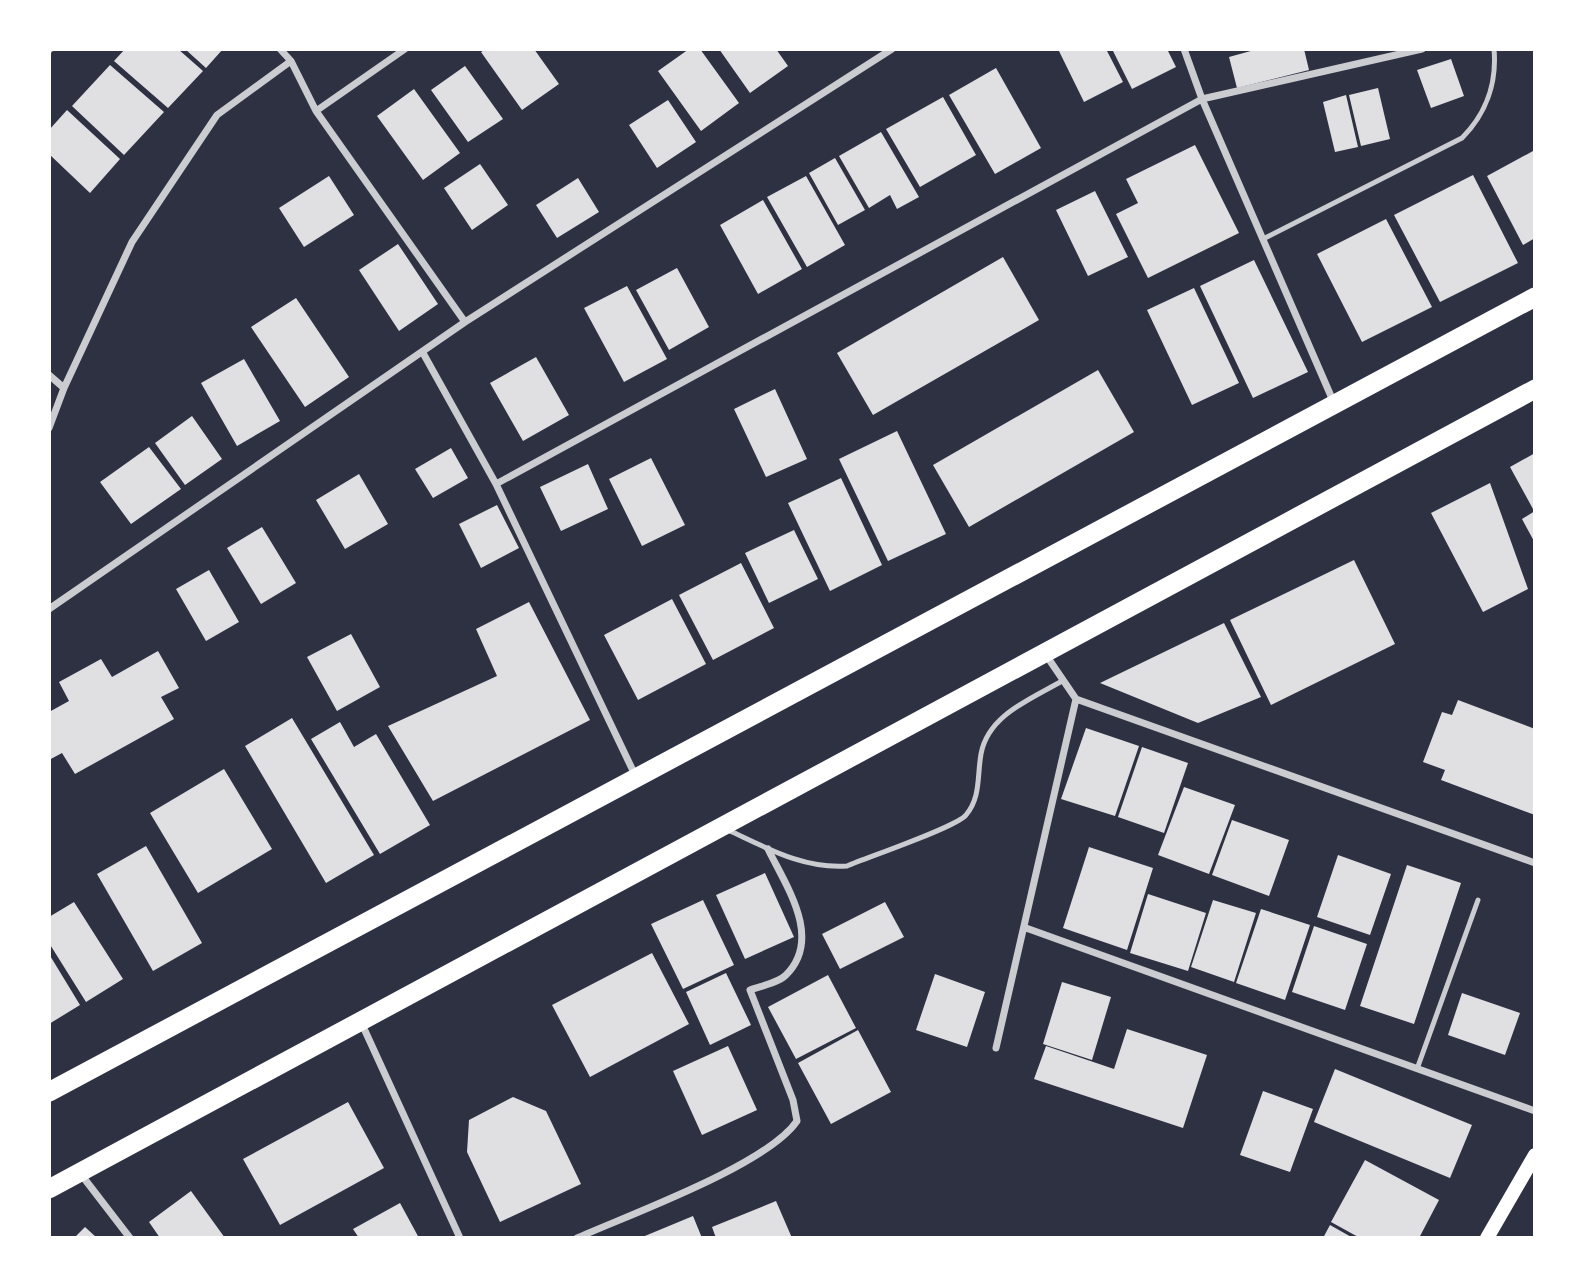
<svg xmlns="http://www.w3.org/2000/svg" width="1584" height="1287" font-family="'Roboto Condensed',sans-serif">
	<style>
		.building { fill: #e0e0e3 }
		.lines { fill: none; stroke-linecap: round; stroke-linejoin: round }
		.service { stroke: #caccd0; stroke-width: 5 }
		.minor { stroke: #caccd0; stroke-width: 7 }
		.secondary { stroke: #fff; stroke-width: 14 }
		.trunk { stroke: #fff; stroke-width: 19 }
	</style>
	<rect width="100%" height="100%" fill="#2d3142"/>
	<path class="building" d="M125,49H178L203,71L168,108L114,61Z
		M185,49H223L206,68Z
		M486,49H534L559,84L522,110L481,52Z
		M689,49H700L739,103L701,131L658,71Z
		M719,49H776L788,66L750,93Z
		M1058,49H1106L1123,82L1084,102Z
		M1112,49H1167L1176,67L1132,89Z
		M1258,49H1304L1309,70L1237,88L1229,57Z
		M1451,59L1464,96L1431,108L1417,70Z
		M110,65L164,112L124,155L72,106Z
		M465,66L503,119L468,142L431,90Z
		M996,68L1041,148L995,174L949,95Z
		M1378,88L1390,139L1361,146L1349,95Z
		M414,89L460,153L423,180L377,116Z
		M1346,95L1358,147L1335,152L1323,102Z
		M943,97L976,155L920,187L886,129Z
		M668,100L696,142L657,168L629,125Z
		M67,110L120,159L90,193L49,154V130Z
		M881,132L919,197L897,209L890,195L869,208L839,156Z
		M1195,145L1239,233L1148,278L1116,214L1138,203L1126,179Z
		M1533,151L1535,238L1523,245L1487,176Z
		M835,158L865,210L838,225L809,173Z
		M480,164L508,205L472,230L444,188Z
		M1473,175L1518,263L1440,302L1394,215Z
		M329,176L354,215L304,247L279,208Z
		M806,176L845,245L807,267L767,197Z
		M578,178L599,212L557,238L536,205Z
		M1095,191L1128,257L1088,276L1056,210Z
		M763,200L802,269L758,294L720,225Z
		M1386,219L1432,307L1362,342L1317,254Z
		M398,244L438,304L399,331L359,270Z
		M1003,257L1039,320L873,415L837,353Z
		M1254,260L1308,372L1253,398L1200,286Z
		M677,268L709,327L669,350L636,290Z
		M627,286L667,359L624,382L584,308Z
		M1194,288L1239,383L1192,405L1147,310Z
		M296,298L349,377L305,407L251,327Z
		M536,357L569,415L523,441L490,383Z
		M244,359L280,421L237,446L201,383Z
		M1098,370L1134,432L969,527L933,465Z
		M775,389L807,459L766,477L734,409Z
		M192,416L222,459L185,485L155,443Z
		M897,431L946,534L888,561L839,459Z
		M149,447L181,489L131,524L100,482Z
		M451,448L468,478L433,498L415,469Z
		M1535,453V508L1533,509L1510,467Z
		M651,458L685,525L642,546L609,479Z
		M588,464L608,509L561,531L540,487Z
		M359,474L388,524L345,549L316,500Z
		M841,478L882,565L830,591L788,503Z
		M1490,483L1528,589L1483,612L1431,513Z
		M497,505L519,548L481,568L459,524Z
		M1535,511V543L1522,519Z
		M262,527L296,583L261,604L227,548Z
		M794,530L818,579L769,603L745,553Z
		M1354,560L1395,644L1271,705L1230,620Z
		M741,563L774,628L713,660L679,595Z
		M209,570L239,622L206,641L176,589Z
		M672,599L706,664L638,700L604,635Z
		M529,602L590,720L433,801L388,726L497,676L476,629Z
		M1224,623L1261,697L1198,723L1100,683Z
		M351,634L380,687L337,711L307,657Z
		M158,651L179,688L161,697L174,719L75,774L62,753L49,760V712L69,701L59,682L101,659L112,677Z
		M1458,700L1535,729V815L1441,780L1445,770L1423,762L1442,712L1452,715Z
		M292,718L374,855L326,883L245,746Z
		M340,722L354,747L376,734L430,825L380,854L311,739Z
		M1086,728L1139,746L1115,816L1061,799Z
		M1142,747L1188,763L1164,833L1118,817Z
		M224,769L272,849L198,893L150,813Z
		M1184,787L1235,805L1209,874L1158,855Z
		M1232,820L1289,840L1269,896L1212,875Z
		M146,846L202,943L153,971L97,874Z
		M1089,847L1153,868L1127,950L1063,928Z
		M1338,855L1391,874L1370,935L1317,917Z
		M1407,865L1461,883L1414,1024L1360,1006Z
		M765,873L794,937L745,959L716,895Z
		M1148,894L1206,913L1188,971L1130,953Z
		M703,900L734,965L683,989L651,924Z
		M1213,900L1256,913L1234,982L1191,967Z
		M74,902L123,979L86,1002L49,943V917Z
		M885,902L904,937L840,969L822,934Z
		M1261,909L1310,925L1285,1000L1236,983Z
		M1314,926L1367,944L1345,1010L1292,992Z
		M652,953L689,1024L590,1077L552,1005Z
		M49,954L80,1005L49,1024Z
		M726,973L751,1025L710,1045L686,992Z
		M935,974L985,992L967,1047L916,1030Z
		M828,975L856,1028L796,1059L768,1007Z
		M1062,982L1111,997L1092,1060L1043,1044Z
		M1462,993L1520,1013L1505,1055L1448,1035Z
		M1127,1029L1207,1055L1183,1128L1034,1079L1046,1046L1114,1069Z
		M858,1030L891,1092L831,1124L798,1063Z
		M728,1046L757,1110L702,1135L673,1071Z
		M1335,1069L1472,1125L1450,1178L1314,1122Z
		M1263,1091L1313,1109L1290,1172L1240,1155Z
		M513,1097L546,1111L581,1184L500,1222L467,1152L469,1120Z
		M348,1102L384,1168L280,1225L243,1159Z
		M1365,1160L1439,1200L1419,1238H1360L1331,1222Z
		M191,1191L225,1238H160L149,1222Z
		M776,1201L792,1238H716L712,1227Z
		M400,1203L419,1238H359L353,1229Z
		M693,1216L702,1238H640Z
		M1330,1225L1353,1238H1323Z
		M85,1227L97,1238H74Z"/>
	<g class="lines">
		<path class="service" d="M1263,239L1462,138C1486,114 1497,83 1494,49
			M728,830C767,848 803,869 847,866C868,857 957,827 966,815C981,797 977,776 981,754C988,715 1031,699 1062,681
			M1417,1069L1478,900"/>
		<path class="minor" d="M280,49L291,61L316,111
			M405,49L316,111L465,322
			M1184,49L1202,99L1334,403
			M49,50L50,49
			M423,353L496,484L636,777
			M49,375L64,388
			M49,428L64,388L132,242L217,115L291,61
			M496,484L1202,99L1422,49
			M49,609L465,322L892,49
			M1076,699L1535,863
			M1026,928L1535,1111
			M361,1022L460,1238
			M996,1048L1076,699L1046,655
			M80,1173L130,1238
			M577,1238C631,1214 767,1165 797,1121L793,1100L750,990C761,986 778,983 786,975C823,938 786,886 768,849"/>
		<path class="secondary" d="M1487,1238L1535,1155"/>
		<path class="trunk" d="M49,1092L1535,297
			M49,1189L1535,389"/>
	</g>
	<rect width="1584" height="1287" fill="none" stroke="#ffffff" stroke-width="102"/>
</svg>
